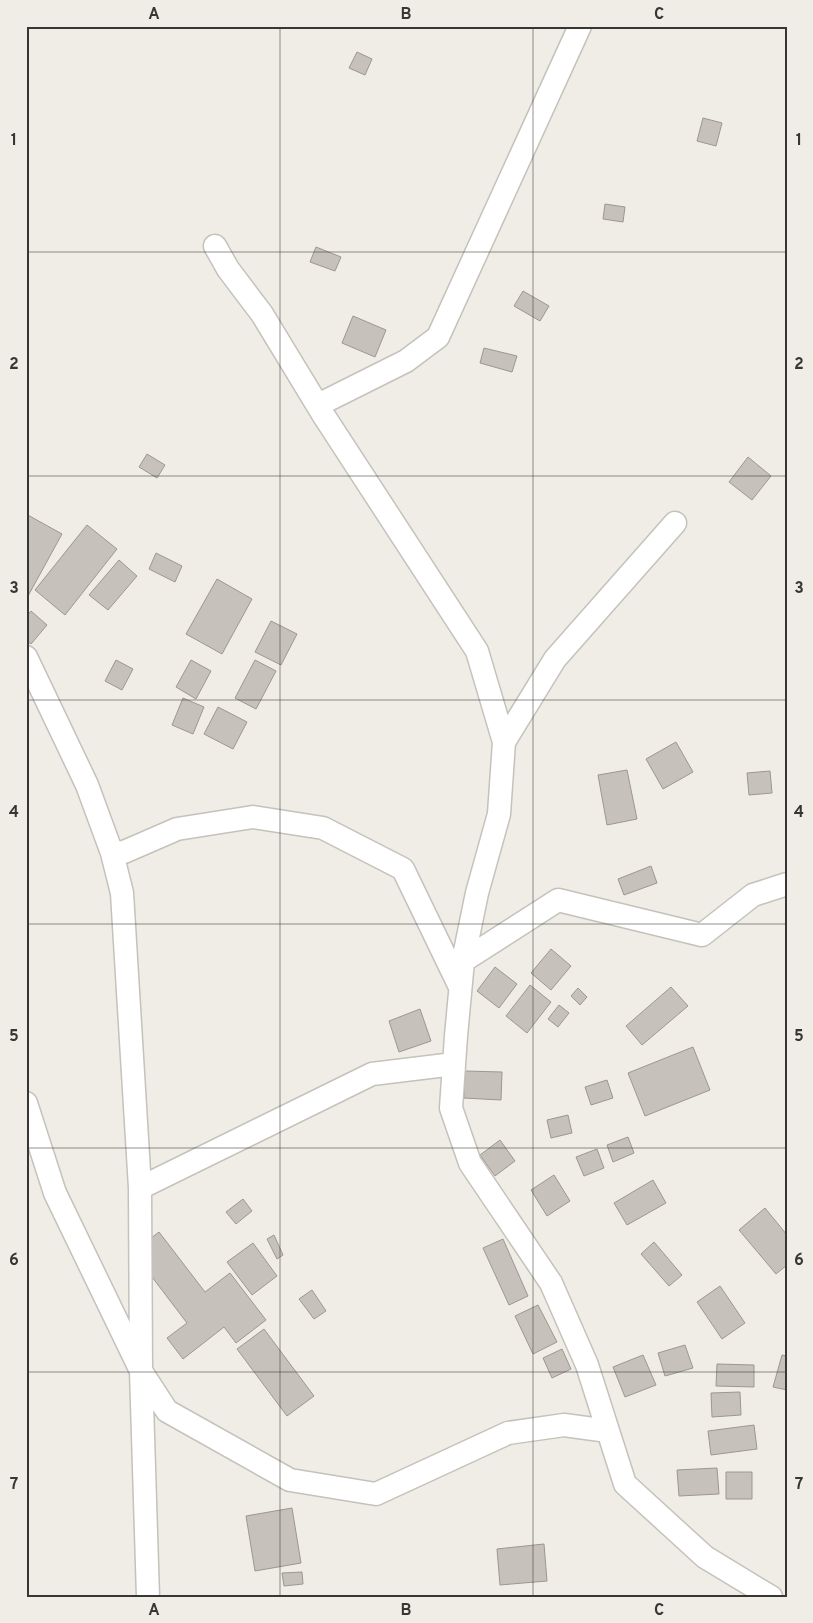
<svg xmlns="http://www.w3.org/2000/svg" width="813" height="1623" font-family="Overpass,sans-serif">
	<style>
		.building { fill: #c7c1bb; stroke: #9c9791 }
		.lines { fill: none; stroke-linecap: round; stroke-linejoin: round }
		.minor-casing { stroke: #c4c2bb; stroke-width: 25 }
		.minor { stroke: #fff; stroke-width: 22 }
		.grid { fill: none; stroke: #373633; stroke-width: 1; stroke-opacity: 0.55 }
		.neatline { fill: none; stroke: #373633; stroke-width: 2 }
		.grid-label { font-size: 16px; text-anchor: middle; font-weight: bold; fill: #373633 }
	</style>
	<rect width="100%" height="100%" fill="#efede5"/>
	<path class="building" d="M357,52L372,59L365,75L349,68Z
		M703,118L722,123L716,146L697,141Z
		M605,204L625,207L623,222L603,219Z
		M316,247L341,257L335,271L310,262Z
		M523,291L549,306L540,321L514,306Z
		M353,316L386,330L375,357L342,343Z
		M484,348L517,356L512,372L480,363Z
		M147,454L165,465L157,478L139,467Z
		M748,457L771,476L752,500L729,482Z
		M26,514L62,534L28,596L26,595Z
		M87,525L117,549L65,615L35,590Z
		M156,553L182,566L175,582L149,569Z
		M119,560L137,576L108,610L89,595Z
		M217,579L252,599L222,654L186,634Z
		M31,611L47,625L31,644L26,640V617Z
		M271,621L297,634L281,665L255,652Z
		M116,660L133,669L122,690L105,681Z
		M191,660L211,671L196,699L176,687Z
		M255,660L276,671L256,709L235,698Z
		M183,698L204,707L193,734L172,725Z
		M218,707L247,722L233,749L204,734Z
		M676,742L693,772L663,789L646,759Z
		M627,770L637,819L607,825L598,775Z
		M770,771L772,793L749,795L747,773Z
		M651,866L657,883L624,895L618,879Z
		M551,949L571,966L551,990L531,973Z
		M495,967L517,984L499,1008L477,991Z
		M530,985L551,1002L527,1033L506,1016Z
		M671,987L688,1006L642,1045L626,1026Z
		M578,988L587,997L580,1005L571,996Z
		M559,1005L569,1013L558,1027L548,1019Z
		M420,1009L431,1041L399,1052L389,1021Z
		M693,1047L710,1090L645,1116L628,1073Z
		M465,1071L502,1072L501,1100L464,1098Z
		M607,1080L613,1098L591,1105L585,1087Z
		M568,1115L572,1133L551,1138L547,1120Z
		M628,1137L634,1153L613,1162L607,1145Z
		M500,1140L515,1161L495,1176L480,1155Z
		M597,1149L604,1168L584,1176L576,1157Z
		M554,1175L570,1201L547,1216L531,1190Z
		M653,1180L666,1203L627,1225L614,1203Z
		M243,1199L252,1211L236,1224L226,1212Z
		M765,1208L787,1235V1265L776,1274L739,1230Z
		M159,1232L205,1292L230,1273L266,1320L236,1343L224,1327L183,1359L167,1338L187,1323L133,1252Z
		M274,1235L283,1255L277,1259L267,1239Z
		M503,1239L528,1296L509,1305L483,1248Z
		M654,1242L682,1275L669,1286L641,1254Z
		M253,1243L277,1276L252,1295L227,1262Z
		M720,1286L745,1323L722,1339L697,1302Z
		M312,1290L326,1311L314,1319L299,1299Z
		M538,1305L557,1342L533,1354L515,1316Z
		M264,1329L314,1396L287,1416L237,1349Z
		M685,1345L693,1368L665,1376L658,1353Z
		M562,1349L571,1369L552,1378L543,1358Z
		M643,1355L656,1385L625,1397L613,1367Z
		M782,1355L787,1356V1390L773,1387Z
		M717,1364L754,1365V1387L716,1386Z
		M740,1392L741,1415L712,1417L711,1393Z
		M754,1425L757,1449L711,1455L708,1431Z
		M717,1468L719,1494L679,1496L677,1470Z
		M726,1472H752V1499H726Z
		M292,1508L301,1563L255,1571L246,1516Z
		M544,1544L547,1581L500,1585L497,1549Z
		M302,1572L303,1584L284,1586L282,1573Z"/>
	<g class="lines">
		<defs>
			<path id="minor" d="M215,246L228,269L262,314L324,416L477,651L504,742L499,814L477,893L463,961L456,1036L451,1108L470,1163L551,1283L587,1365L625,1484L705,1557L771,1597
				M318,405L406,361L438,337L580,26
				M26,657L87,785L112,853L122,893L140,1188L141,1371L148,1597
				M504,742L555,659L675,523
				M112,853L124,852L177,829L253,817L323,828L403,869L460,987
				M463,961L558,900L702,935L753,895L787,884
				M26,1103L55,1193L141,1371L167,1411L290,1480L376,1494L508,1433L564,1425L608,1431
				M140,1188L372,1074L454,1064"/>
		</defs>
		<use href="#minor" class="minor-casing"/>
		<use href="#minor" class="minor"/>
	</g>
	<path class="grid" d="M280,26V1597M533,26V1597M26,252H787M26,476H787M26,700H787M26,924H787M26,1148H787M26,1372H787"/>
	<rect width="813" height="1623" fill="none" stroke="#efede5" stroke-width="55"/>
	<rect x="28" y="28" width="758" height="1568" class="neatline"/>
	<g class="grid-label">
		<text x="154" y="19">A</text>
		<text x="406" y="19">B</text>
		<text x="659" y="19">C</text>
		<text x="14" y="145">1</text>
		<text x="799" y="145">1</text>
		<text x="14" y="369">2</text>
		<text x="799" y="369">2</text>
		<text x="14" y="593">3</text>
		<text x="799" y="593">3</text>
		<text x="14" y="817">4</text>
		<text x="799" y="817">4</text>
		<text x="14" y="1041">5</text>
		<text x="799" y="1041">5</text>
		<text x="14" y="1265">6</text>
		<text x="799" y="1265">6</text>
		<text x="14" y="1489">7</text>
		<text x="799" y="1489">7</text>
		<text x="154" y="1615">A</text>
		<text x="406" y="1615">B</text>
		<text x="659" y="1615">C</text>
	</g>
</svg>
